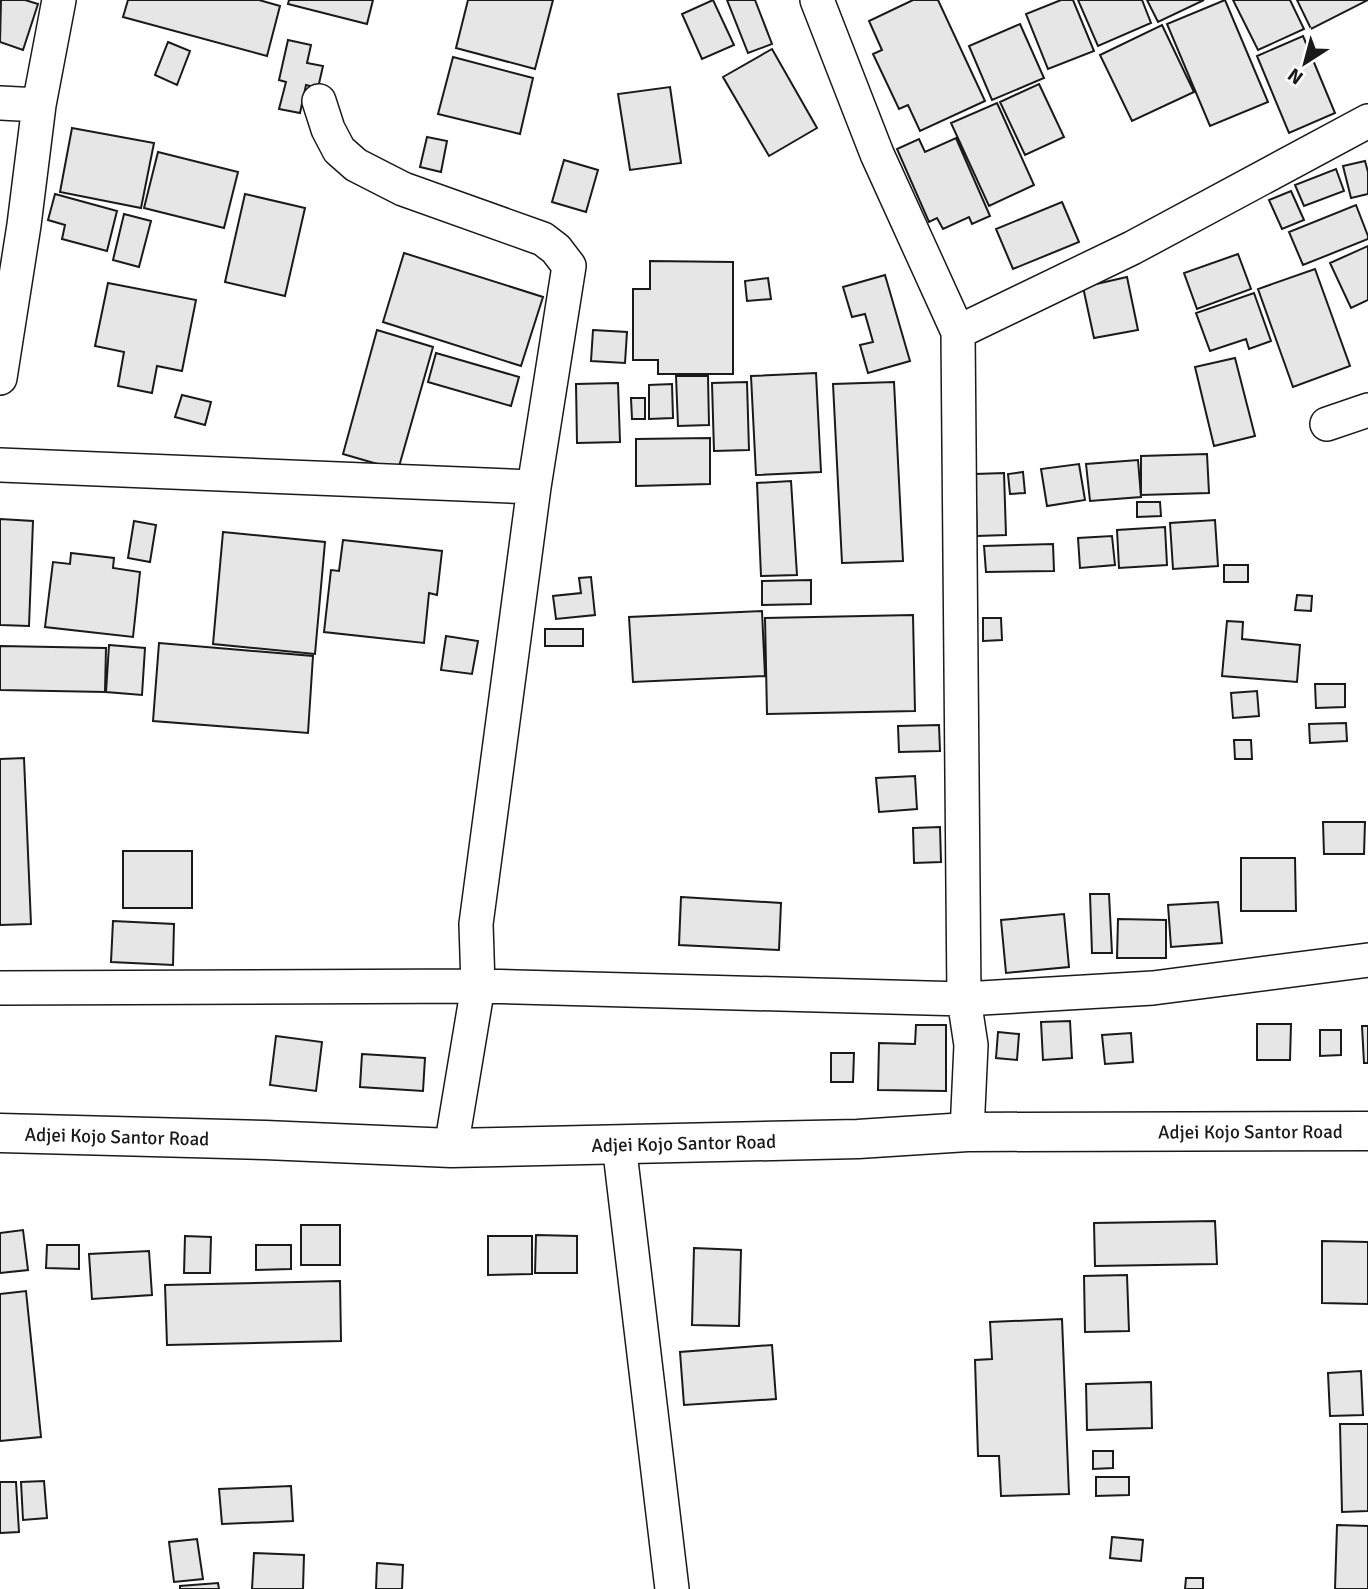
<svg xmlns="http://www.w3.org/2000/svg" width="1368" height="1589" font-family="Signika,sans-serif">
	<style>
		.building { fill: #e6e6e6; stroke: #1a1a1a; stroke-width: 2 }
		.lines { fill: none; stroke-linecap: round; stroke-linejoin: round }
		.street-casing { stroke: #1a1a1a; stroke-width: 36 }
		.secondary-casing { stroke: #1a1a1a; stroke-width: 41 }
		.street { stroke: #fff; stroke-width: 33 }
		.secondary { stroke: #fff; stroke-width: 38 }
		.labels { text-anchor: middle; stroke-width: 5; stroke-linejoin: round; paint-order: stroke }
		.street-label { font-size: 19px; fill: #1a1a1a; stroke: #fff }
	</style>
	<rect width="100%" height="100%" fill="#fff"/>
	<path class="building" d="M1,0H25L38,4L23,50L0,42Z
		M128,0H259L280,6L267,56L123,17Z
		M289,0H373L367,24L288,4Z
		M468,0H553L535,69L456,48Z
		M713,0L734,45L702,59L682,14Z
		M727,0H755L772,44L748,53Z
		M913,0H938L985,101L920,131L908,105L899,109L873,54L882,50L869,21Z
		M1061,0H1073L1094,51L1048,69L1026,14Z
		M1078,0H1142L1151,23L1098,46Z
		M1147,0H1204L1158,22Z
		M1225,0L1268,102L1210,126L1167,24Z
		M1233,0H1290L1304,29L1258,50Z
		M1297,0H1368L1311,29Z
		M1020,24L1044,78L992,100L969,46Z
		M1162,25L1194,92L1132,121L1100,55Z
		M1303,36L1335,113L1289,133L1257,56Z
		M288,40L311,45L307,63L323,66L318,88L306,85L300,113L279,109L286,82L279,80Z
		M168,42L190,51L177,85L155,75Z
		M772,49L817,128L769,156L723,77Z
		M453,57L533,78L520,134L438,114Z
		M1039,84L1064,137L1025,155L1000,102Z
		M670,87L681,163L630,170L618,94Z
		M997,103L1034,185L989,206L951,123Z
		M72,128L154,143L141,208L60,192Z
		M427,137L447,141L441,172L420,167Z
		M956,138L990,216L972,224L969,217L943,229L937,218L929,222L897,149L919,139L925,152Z
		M158,152L238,172L224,228L144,208Z
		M564,160L598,170L586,212L552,202Z
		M1365,161L1368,172V194L1351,198L1343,166Z
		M1336,169L1344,191L1304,206L1295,185Z
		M1291,191L1304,220L1282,229L1269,200Z
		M55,194L117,211L107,251L62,239L65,225L48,220Z
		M245,194L305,208L285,296L225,282Z
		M1062,202L1079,242L1013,269L996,229Z
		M1356,205L1368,236V239L1303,265L1289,232Z
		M124,214L151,221L139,267L113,260Z
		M1368,246V300L1351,308L1330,263Z
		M404,253L543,297L521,366L383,322Z
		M1238,254L1251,289L1197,309L1184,273Z
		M650,261L733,262V374H658V360H633V289H650Z
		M1315,269L1350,366L1293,387L1258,289Z
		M885,275L910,361L868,373L860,345L873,342L865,314L852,317L843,287Z
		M1127,277L1138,330L1094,338L1083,287Z
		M768,278L771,299L747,301L745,281Z
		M108,283L196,300L182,371L157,366L152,393L118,386L124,352L95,346Z
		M1254,293L1271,341L1249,349L1246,339L1210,351L1196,313Z
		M377,330L433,347L398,470L343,454Z
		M593,330L627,332L625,363L591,361Z
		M436,353L519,377L511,406L428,382Z
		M1235,358L1255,436L1214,446L1195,367Z
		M816,373L821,472L756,475L751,376Z
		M676,376H708L709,425L678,426Z
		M747,382L749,450L714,451L712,383Z
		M894,382L903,561L842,563L833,384Z
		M618,383L620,442L577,443L576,384Z
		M672,384L673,418L649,419V385Z
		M182,395L211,402L205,425L175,417Z
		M631,398H645V419H632Z
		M710,438V484L636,486V439Z
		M1207,454L1209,493L1141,495V456Z
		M1138,460L1141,497L1090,501L1086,464Z
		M1079,464L1085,500L1047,506L1041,469Z
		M1023,472L1025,493L1010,494L1008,474Z
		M1004,473L1006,535L977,536L975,474Z
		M791,481L797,575L761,576L757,483Z
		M1137,502H1160L1161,516L1137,517Z
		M0,519L33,521L29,626L0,625Z
		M1215,520L1218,566L1173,569L1170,523Z
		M134,521L156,525L150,562L128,558Z
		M1165,527L1167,565L1119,568L1117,530Z
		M223,532L325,542L315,654L213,644Z
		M1112,536L1115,565L1080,568L1078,538Z
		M343,540L442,551L437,595L429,593L424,643L324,632L331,570L339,571Z
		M1053,544L1054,571L986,572L984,546Z
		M71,553L114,558L113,568L140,572L133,637L45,627L53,562L70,564Z
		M1224,565H1248V582H1224Z
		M591,577L595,615L556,619L553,596L581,593L579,578Z
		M811,580V604L762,605V581Z
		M1297,595L1312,596L1311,611L1295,610Z
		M762,611L765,676L633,682L629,617Z
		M913,615L915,711L767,714L765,618Z
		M983,618H1001L1002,640L983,641Z
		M1227,621L1243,622L1242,639L1300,645L1297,682L1222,676Z
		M545,629H583V646H545Z
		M446,636L478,641L472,674L441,670Z
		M159,643L313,656L308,733L153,721Z
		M109,645L145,648L142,695L106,692Z
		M0,646L106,648L105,692L0,690Z
		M1315,684H1345V707L1316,708Z
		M1257,691L1259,716L1233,718L1231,693Z
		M1346,723L1347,741L1310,743L1309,724Z
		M939,725L940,751L899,752L898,726Z
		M1234,740H1251L1252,759H1235Z
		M24,758L31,924L0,925V759Z
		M915,776L917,809L879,812L876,778Z
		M1323,822H1365L1364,854H1324Z
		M940,827L941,862L914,863L913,828Z
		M123,851H192V908H123Z
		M1241,858H1295L1296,911H1241Z
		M1090,894H1109L1112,953H1092Z
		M681,897L781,903L779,950L679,945Z
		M1218,902L1222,943L1171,947L1168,905Z
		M1064,914L1069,967L1006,973L1001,920Z
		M1118,919L1166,920V958H1117Z
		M113,921L174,924L173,965L111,962Z
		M1070,1021L1072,1058L1043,1060L1041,1022Z
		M1257,1024H1291L1290,1060H1257Z
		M916,1025H946V1091L878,1090L879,1043L915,1044Z
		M1362,1026H1368V1063H1364Z
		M1320,1030H1341V1055L1320,1056Z
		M998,1032L1019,1034L1017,1060L996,1058Z
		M1131,1033L1133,1062L1105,1064L1102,1035Z
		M276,1036L322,1042L316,1091L270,1085Z
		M831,1053H854L853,1082H831Z
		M362,1054L425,1058L423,1091L360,1087Z
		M1215,1221L1217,1264L1095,1266L1094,1223Z
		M301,1225H340V1265H301Z
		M23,1230L28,1270L0,1273V1233Z
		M536,1235L577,1236V1273H535Z
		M185,1236L211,1237L210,1273H184Z
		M488,1236H532V1274L488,1275Z
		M1322,1241L1368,1242V1304L1322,1303Z
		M47,1245H79V1269L46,1268Z
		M256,1245H291V1269L256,1270Z
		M694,1248L741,1250L739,1326L692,1325Z
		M149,1251L152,1295L92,1299L89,1254Z
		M1127,1275L1129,1331L1085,1332L1084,1276Z
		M340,1281L341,1341L167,1345L165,1285Z
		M26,1291L41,1437L0,1441V1294Z
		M1062,1319L1069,1494L1001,1496L999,1456H978L975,1360L992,1359L990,1322Z
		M772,1345L776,1399L684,1405L680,1352Z
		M1361,1371L1363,1415L1330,1416L1328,1373Z
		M1151,1382L1152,1428L1087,1430L1086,1384Z
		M1340,1424H1368V1511L1342,1512Z
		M1093,1451H1113V1468L1093,1469Z
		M1096,1477H1129V1495L1096,1496Z
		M44,1481L47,1518L23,1520L21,1482Z
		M0,1482H16L19,1532L0,1533Z
		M291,1486L293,1521L222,1524L219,1489Z
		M1337,1525L1368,1526V1589H1335Z
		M1112,1537L1143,1540L1141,1561L1110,1558Z
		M197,1539L203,1579L174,1582L169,1542Z
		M254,1553L304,1555L303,1589H252Z
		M377,1563L403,1565L402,1589H376Z
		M1186,1578H1203V1589H1185Z
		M218,1583L219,1589H180V1586Z"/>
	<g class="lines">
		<defs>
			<path id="street" d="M817,0L877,154L958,332L964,999L971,1045L967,1132
				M319,101L328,129L339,150L356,165L403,189L543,239L556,249L569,266L534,487L476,924L478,986L451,1148
				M0,103L39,105
				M958,332L1132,248L1368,121
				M0,378L24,225L39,105L59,0
				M1327,424L1368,410
				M0,465L534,487
				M0,988L478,986L964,999L1153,988L1368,960
				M619,1144L672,1589"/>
			<g id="secondary">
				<path id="s1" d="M0,1133L265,1140L451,1148L858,1139L967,1132L1368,1131"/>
			</g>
		</defs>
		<use href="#street" class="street-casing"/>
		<use href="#secondary" class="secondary-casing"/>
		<use href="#street" class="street"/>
		<use href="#secondary" class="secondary"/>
	</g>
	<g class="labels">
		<g class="street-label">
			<text dy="7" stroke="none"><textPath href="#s1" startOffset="1251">Adjei Kojo Santor Road</textPath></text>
			<text dy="7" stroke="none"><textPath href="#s1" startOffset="117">Adjei Kojo Santor Road</textPath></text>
			<text dy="7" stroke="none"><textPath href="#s1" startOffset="684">Adjei Kojo Santor Road</textPath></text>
		</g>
	</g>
	<g transform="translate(1305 63) rotate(216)" stroke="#ffffff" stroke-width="5" paint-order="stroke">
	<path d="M0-5L12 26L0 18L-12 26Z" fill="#1a1a1a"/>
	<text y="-10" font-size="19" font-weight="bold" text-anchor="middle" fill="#1a1a1a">N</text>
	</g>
</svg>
